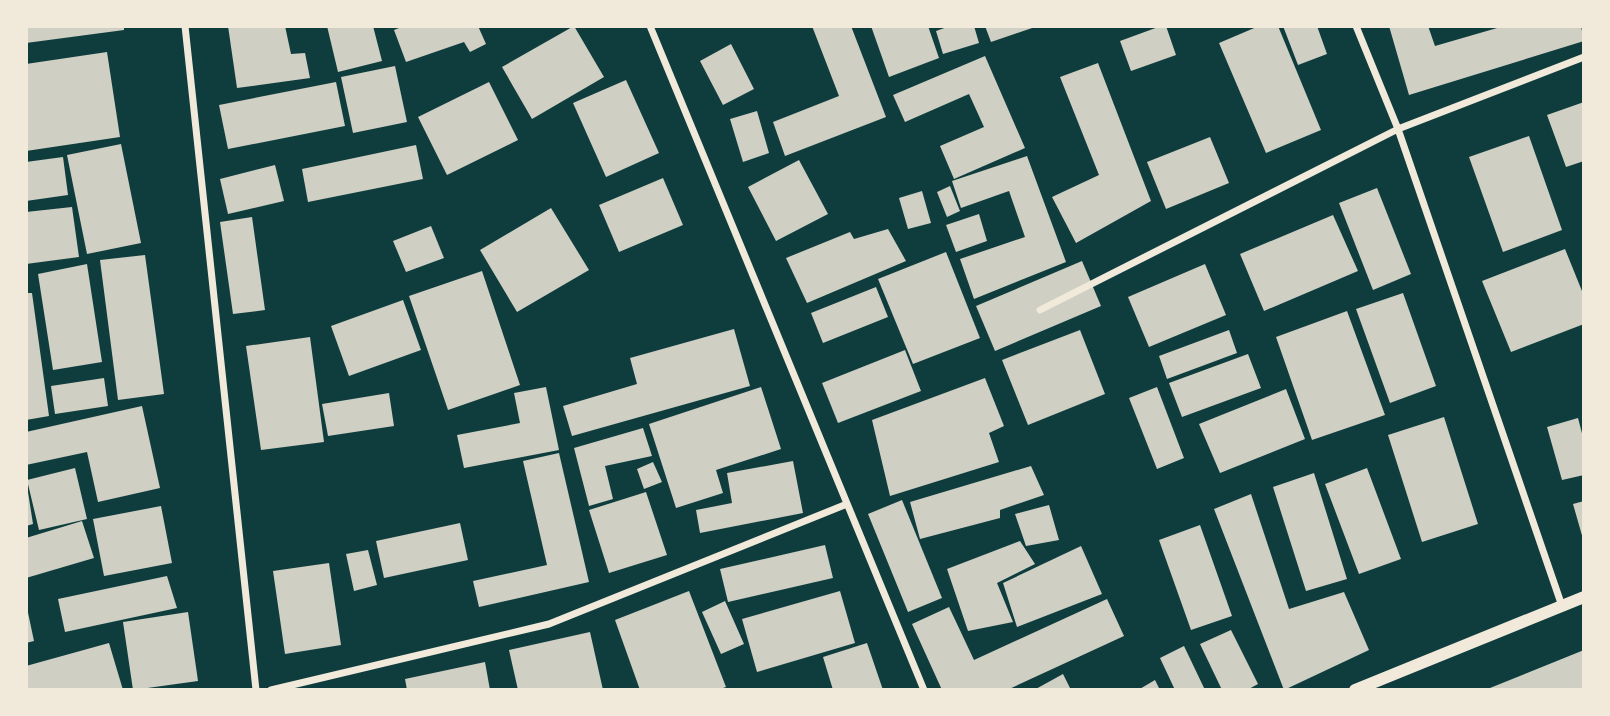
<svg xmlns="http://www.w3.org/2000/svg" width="1610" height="716" font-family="Overpass,sans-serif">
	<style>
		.building { fill: #cfcfc3 }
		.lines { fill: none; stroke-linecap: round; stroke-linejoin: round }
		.minor { stroke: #f1e9da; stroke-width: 7 }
		.tertiary { stroke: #f1e9da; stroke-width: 12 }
	</style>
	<rect width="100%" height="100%" fill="#0f3d3e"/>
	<path class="building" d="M26,26H124V30L26,43Z
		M228,26H285L291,54L305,53L310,78L237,88Z
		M327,26H373L382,61L338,72Z
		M404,26H478L486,44L470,52L464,42L406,62L394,30Z
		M574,26L604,77L532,119L502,67Z
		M812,26H851L886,117L785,156L773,122L839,96Z
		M871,26H928L939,58L889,77Z
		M950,26H974L979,43L943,54L936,31Z
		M985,26H1035V27L991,42Z
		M1161,26H1166L1176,55L1131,71L1120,41Z
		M1259,26H1278L1321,130L1266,153L1219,43Z
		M1283,26H1317L1327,54L1298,65Z
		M1389,26H1428L1435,46L1504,26H1581L1584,41L1409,95Z
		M731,44L754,89L723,105L700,61Z
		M107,52L120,137L26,151V64Z
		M985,56L1025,148L954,179L940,146L984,127L969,94L905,122L893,95Z
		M1098,63L1151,201L1076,243L1052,197L1099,175L1060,77Z
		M395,66L407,122L353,133L341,77Z
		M626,80L659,153L606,177L573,103Z
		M336,82L345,126L228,149L219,105Z
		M489,82L518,140L447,175L418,117Z
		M1584,102V161L1566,167L1547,115Z
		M757,111L769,153L743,162L730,119Z
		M1529,136L1562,230L1503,252L1469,157Z
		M1210,137L1229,183L1166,209L1147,162Z
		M121,144L141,243L87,254L67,155Z
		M416,145L423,179L308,202L302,169Z
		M1027,156L1066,262L974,299L960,259L1025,237L1009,191L961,208L952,181Z
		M63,157L68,195L26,201V162Z
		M799,160L828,214L776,241L748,187Z
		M275,165L284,201L228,214L220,179Z
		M663,178L683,225L619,252L599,205Z
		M950,186L960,211L947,217L937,192Z
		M1377,188L1411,274L1373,290L1339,203Z
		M922,191L931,223L908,229L899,198Z
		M72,207L79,257L26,264V212Z
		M551,208L589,270L517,312L480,250Z
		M979,214L987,241L956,252L946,225Z
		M1333,215L1358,271L1264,311L1240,254Z
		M252,217L265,310L233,314L220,222Z
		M431,226L444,258L406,272L393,241Z
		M888,229L906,261L807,303L786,258L850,232L854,239Z
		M1565,249L1584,296V324L1511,352L1482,281Z
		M946,252L980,338L913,364L878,279Z
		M145,255L164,394L118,400L100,260Z
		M1082,261L1101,306L995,351L976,306Z
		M87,264L102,362L53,370L38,274Z
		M1205,264L1226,315L1149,347L1128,297Z
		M482,271L520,385L448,410L409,296Z
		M876,287L888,317L823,343L811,313Z
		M26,293H32L49,416L26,420Z
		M1403,293L1436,386L1390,403L1356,309Z
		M403,300L421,350L349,376L331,326Z
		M1347,311L1385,415L1312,440L1276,337Z
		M734,329L750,386L572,436L563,406L637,384L630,358Z
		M1080,330L1105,394L1028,425L1002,360Z
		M1229,330L1237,353L1167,379L1159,356Z
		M310,337L324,442L261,450L246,346Z
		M905,350L921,391L838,423L822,383Z
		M1248,354L1261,388L1182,417L1169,383Z
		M104,378L108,406L55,414L51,386Z
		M985,378L1004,426L989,433L999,462L890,496L872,420Z
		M546,387L559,450L464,468L457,435L520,423L514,393Z
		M761,387L781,449L716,470L723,493L676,508L649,424Z
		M1157,387L1184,458L1157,469L1129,398Z
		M1286,389L1305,439L1220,473L1199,424Z
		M389,393L394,426L328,436L322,404Z
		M142,406L160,488L98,502L87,452L26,465V432Z
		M1444,417L1478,524L1422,542L1388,435Z
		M1578,418L1584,441V475L1562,480L1547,427Z
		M643,428L652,456L605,466L613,499L589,506L574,448Z
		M559,453L589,582L479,607L473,581L547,565L523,461Z
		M793,461L803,513L700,533L696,510L732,503L727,473Z
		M653,462L662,482L644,489L637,469Z
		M1031,466L1044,495L1000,510V518L920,539L910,502Z
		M75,468L87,519L39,530L27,480Z
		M1367,468L1401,559L1359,574L1325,484Z
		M1314,473L1347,579L1306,591L1273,487Z
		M28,492L33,524L26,526V493Z
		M646,492L667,555L609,573L589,510Z
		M1251,494L1289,609L1344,592L1369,650L1284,690L1214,509Z
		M902,500L942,598L908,612L868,514Z
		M1584,501V539H1583L1573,504Z
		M1049,505L1059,540L1026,546L1015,514Z
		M161,506L172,563L104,576L93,519Z
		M82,521L94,558L26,578V538Z
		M460,523L468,560L384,578L376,541Z
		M1200,525L1232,616L1191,630L1159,540Z
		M1020,541L1035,564L997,583L1013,622L968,631L947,569Z
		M825,545L833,578L728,602L720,569Z
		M1081,546L1102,594L1017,627L1003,583Z
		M368,550L377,585L354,591L346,554Z
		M329,563L341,645L285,654L273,571Z
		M167,576L177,608L65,632L58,599Z
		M689,591L726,687L717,690H640L615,620Z
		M840,591L855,643L757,672L742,619Z
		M1107,599L1124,636L1007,690H942L912,624L949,607L974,660Z
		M725,601L744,644L721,654L702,612Z
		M27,608L34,641L26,643V609Z
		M188,612L198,681L133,690L123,622Z
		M1231,630L1258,684L1247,690H1222L1200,644Z
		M590,632L603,690H518L509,650Z
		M109,643L123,690H26V666Z
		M867,643L883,690H833L823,657Z
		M1184,646L1205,690H1175L1160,658Z
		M1584,650V690H1485Z
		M485,662L490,690H407L405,679Z
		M1063,674L1071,690H1034Z
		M1155,680L1160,690H1138Z"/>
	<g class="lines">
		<path class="minor" d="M185,26L256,690
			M650,26L924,690
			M1356,26L1398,129L1562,606
			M1040,310L1398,129L1584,57
			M271,690L549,624L847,504"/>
		<path class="tertiary" d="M1355,690L1584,597"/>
	</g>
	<rect width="1610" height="716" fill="none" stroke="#f1e9da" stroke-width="56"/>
</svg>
